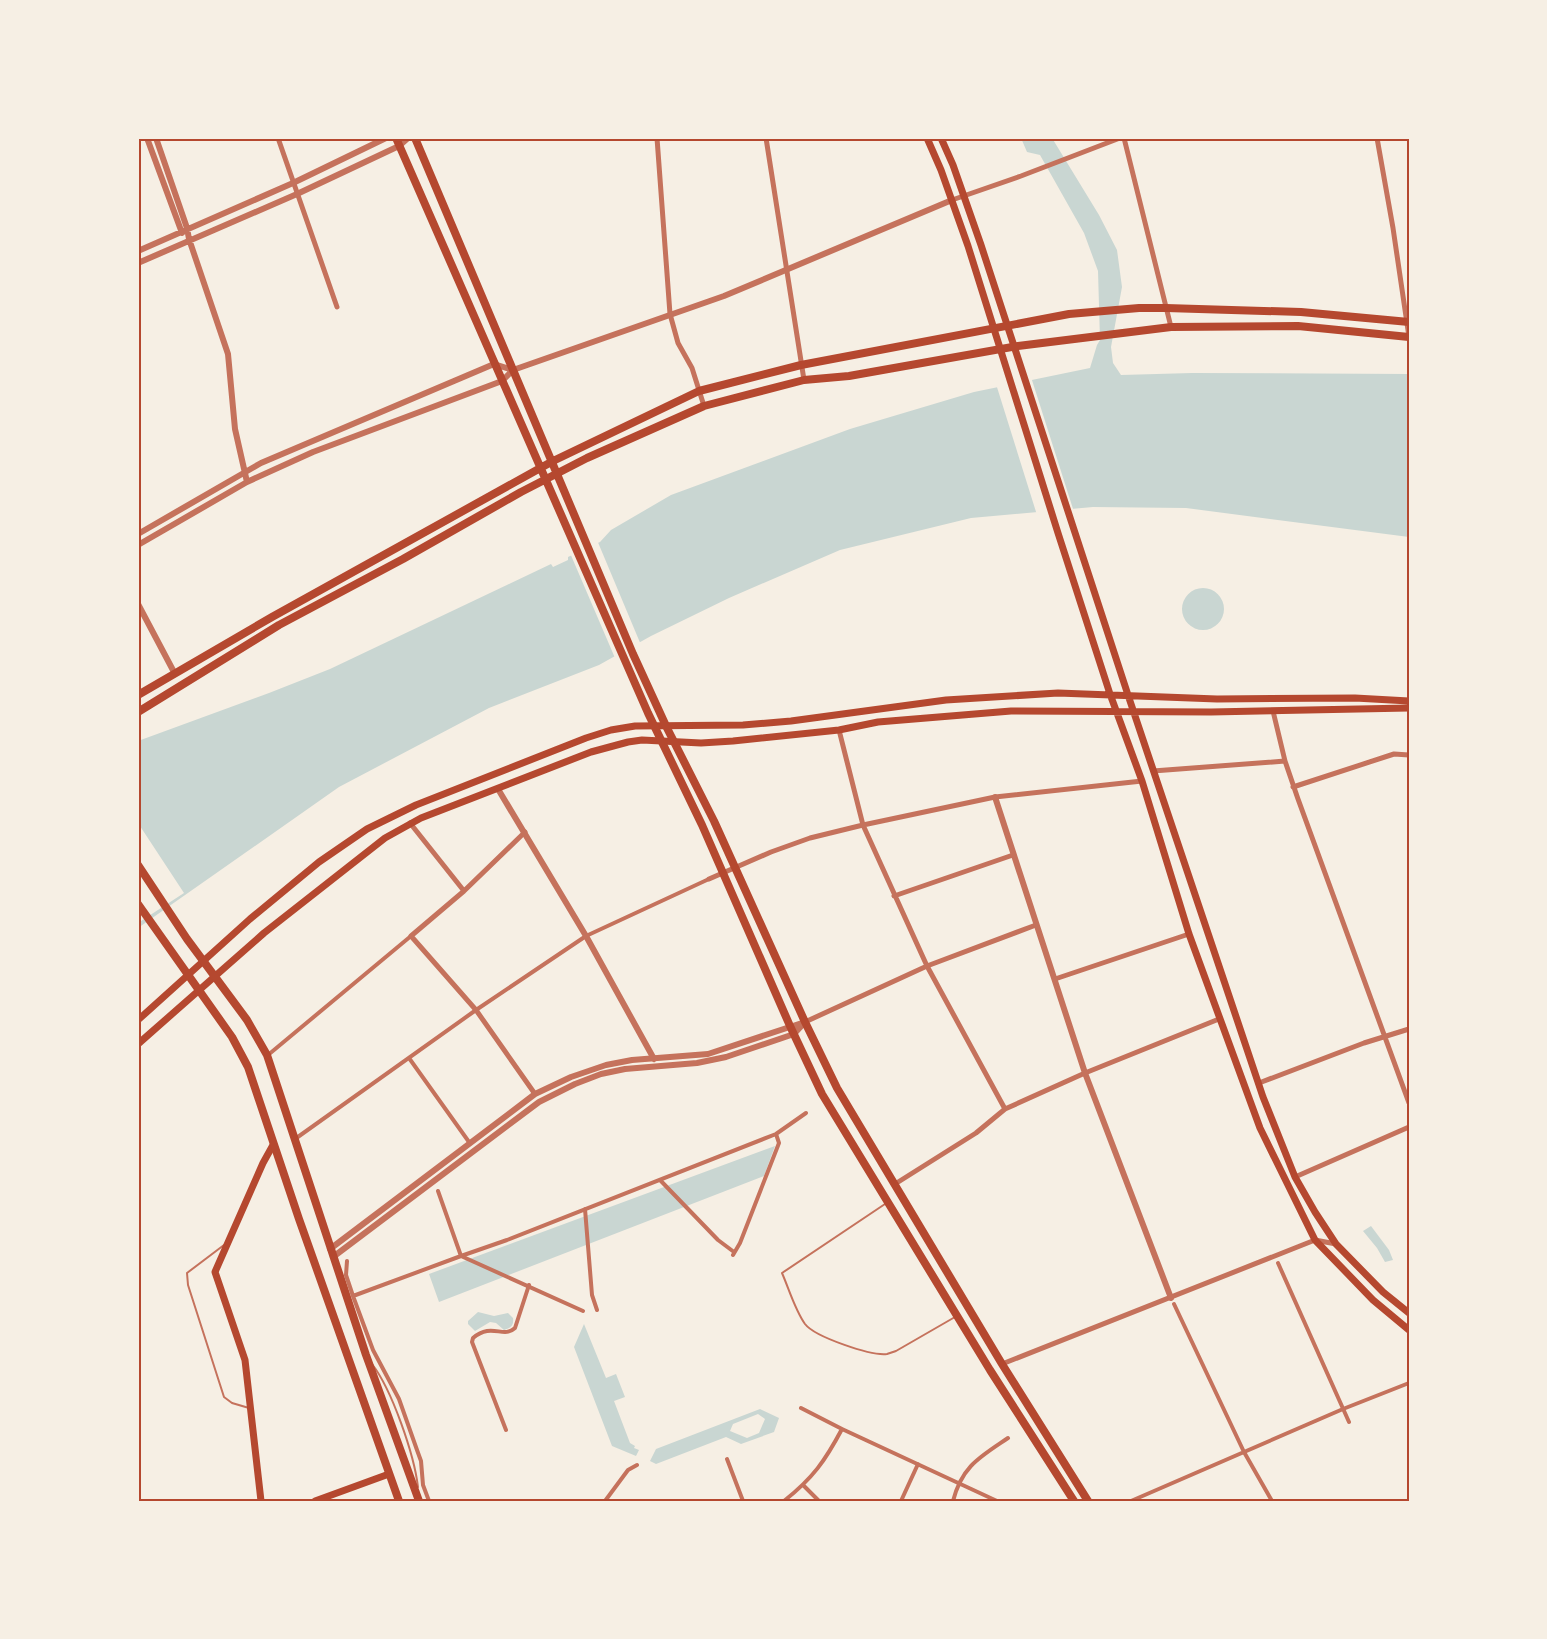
<svg xmlns="http://www.w3.org/2000/svg" width="1547" height="1639" font-family="Inter,sans-serif">
	<style>
		.water { fill: #c9d6d2; fill-rule: evenodd }
		.pier { fill: #f6efe4 }
		.lines { fill: none; stroke-linecap: round; stroke-linejoin: round }
		.service { stroke: #c5725c; stroke-width: 2 }
		.pedestrian { stroke: #c5725c; stroke-width: 4 }
		.minor { stroke: #c5725c; stroke-width: 5 }
		.tertiary { stroke: #c5725c; stroke-width: 6 }
		.secondary { stroke: #b5482f; stroke-width: 7 }
		.primary { stroke: #b5482f; stroke-width: 8 }
		.neatline { fill: none; stroke: #b5482f; stroke-width: 2 }
	</style>
	<rect width="100%" height="100%" fill="#f6efe4"/>
	<path class="water" d="M1021,138H1052L1099,215L1117,250L1122,287L1111,347L1113,363L1121,375L1192,373L1409,374V537L1186,508L1093,507L971,518L840,550L729,598L651,636L599,665L489,708L339,787L138,928V741L269,693L330,669L551,564L553,567L568,560V557L600,542L611,530L671,495L850,429L974,392L1090,368L1097,345L1100,340L1098,271L1084,233L1040,155L1027,152Z
		M1182 609a21 21 0 1 1 42 0a21 21 0 1 1-42 0Z
		M775,1146L764,1176L439,1302L429,1274Z
		M1371,1226L1389,1250L1393,1260L1385,1262L1377,1248L1363,1231Z
		M478,1312L494,1316L508,1313L513,1318C514,1325 511,1328 504,1330L496,1323L490,1322L475,1331L468,1324V1321Z
		M584,1324L606,1378L616,1374L625,1397L614,1401L630,1443L635,1446L634,1448L639,1450L636,1456L612,1446L574,1347Z
		M760,1409L779,1418L774,1432L741,1444L726,1437L656,1464L650,1461L656,1449ZM758,1414L765,1419L759,1433L747,1438L730,1431L733,1424Z"/>
	<path class="pier" d="M1031,377L1074,512L1037,515L996,384Z
		M597,540L641,645L615,658L570,553Z
		M138,823L184,893L138,923Z"/>
	<g class="lines">
		<path class="service" d="M885,1204L782,1273C789,1289 795,1310 805,1324C815,1337 871,1356 887,1354C890,1353 893,1352 896,1351L955,1317
			M224,1245L187,1273L188,1285L224,1397L232,1403L249,1408
			M372,1364C392,1390 414,1454 418,1487"/>
		<path class="pedestrian" d="M268,1055L411,936
			M409,1058L469,1142
			M295,1139L476,1010L586,936L709,879
			M660,1180L718,1240L734,1252
			M438,1191L461,1256L507,1240L776,1134L806,1113
			M585,1209L592,1295L597,1310
			M733,1255L740,1243L779,1143L776,1134
			M347,1261L346,1275L353,1296L373,1350L399,1399L417,1450L421,1461L423,1485L429,1501
			M1278,1263L1349,1422
			M353,1296L461,1256L583,1311
			M1174,1304L1244,1452L1272,1501
			M801,1408L842,1429L997,1501
			M506,1430L472,1342L473,1338C492,1322 503,1339 515,1328L529,1285
			M727,1459L743,1501
			M804,1486L819,1501
			M605,1501L628,1470L637,1465
			M784,1501C813,1478 825,1461 842,1429
			M901,1501L918,1464
			M953,1501C962,1466 980,1457 1008,1438
			M1131,1501L1343,1409L1409,1383"/>
		<path class="minor" d="M278,138L337,307
			M657,138L670,314L678,343L692,368L704,406
			M766,138L804,380
			M1124,138L1171,327
			M1377,138L1393,228L1409,337
			M952,200L1021,176L1120,138
			M1273,711L1285,761L1298,799L1409,1103
			M839,730L863,825L927,966L1005,1109
			M1153,771L1285,761
			M1293,787L1394,754L1409,755
			M410,823L464,891
			M525,832L464,891L411,936L476,1010L535,1094
			M709,879L771,852L810,838L863,825L995,797L1142,781
			M894,896L1013,855
			M1055,979L1189,934
			M805,1022L927,966L1036,925
			M1259,1083L1364,1043L1409,1029
			M1295,1177L1409,1127
			M895,1184L976,1133L1005,1109L1085,1073L1219,1019
			M1002,1364L1315,1240L1336,1244"/>
		<path class="tertiary" d="M147,138L182,233
			M156,138L187,228L189,239L228,354L235,429L247,482
			M138,251L293,183L386,138
			M138,263L297,194L399,146L408,138
			M138,534L261,463L494,364L513,370
			M138,545L247,482L313,452L502,381L513,370L724,296L952,200
			M138,604L175,674
			M498,789L586,936L654,1059
			M995,797L1085,1073L1171,1298
			M330,1249L535,1094L571,1077L606,1065L632,1060L708,1054L805,1022
			M333,1257L539,1102L575,1084L601,1074L625,1069L697,1063L726,1057L794,1034L805,1022"/>
		<path class="secondary" d="M927,138L941,170L968,246L1058,533L1110,694L1142,781L1189,934L1260,1128L1315,1240L1373,1300L1409,1330
			M941,138L953,165L981,245L1128,695L1263,1097L1295,1177L1315,1212L1336,1244L1383,1292L1409,1313
			M138,1020L250,919L319,862L367,829L416,805L586,738L611,730L635,726L743,725L791,721L946,700L1058,693L1217,699L1355,698L1409,701
			M138,1044L264,933L385,838L421,818L591,752L628,742L642,740L701,743L733,741L839,730L878,722L1011,711L1211,712L1409,708
			M261,1501L245,1360L215,1272L263,1163L273,1145
			M315,1501L389,1474"/>
		<path class="primary" d="M396,138L648,713L702,825L790,1026L822,1094L990,1370L1074,1501
			M415,138L633,654L666,726L714,821L805,1022L837,1088L1002,1364L1088,1501
			M138,695L272,617L553,461L699,391L801,365L1069,314L1139,308H1166L1301,312L1409,322
			M138,712L279,625L403,559L521,492L587,458L704,406L804,380L849,376L1018,346L1171,327L1298,326L1409,337
			M138,865L187,939L247,1020L267,1055L366,1355L419,1501
			M138,904L232,1037L248,1067L299,1219L399,1501"/>
	</g>
	<rect width="1547" height="1639" fill="none" stroke="#f6efe4" stroke-width="279"/>
	<rect x="140" y="140" width="1268" height="1360" class="neatline"/>
</svg>
